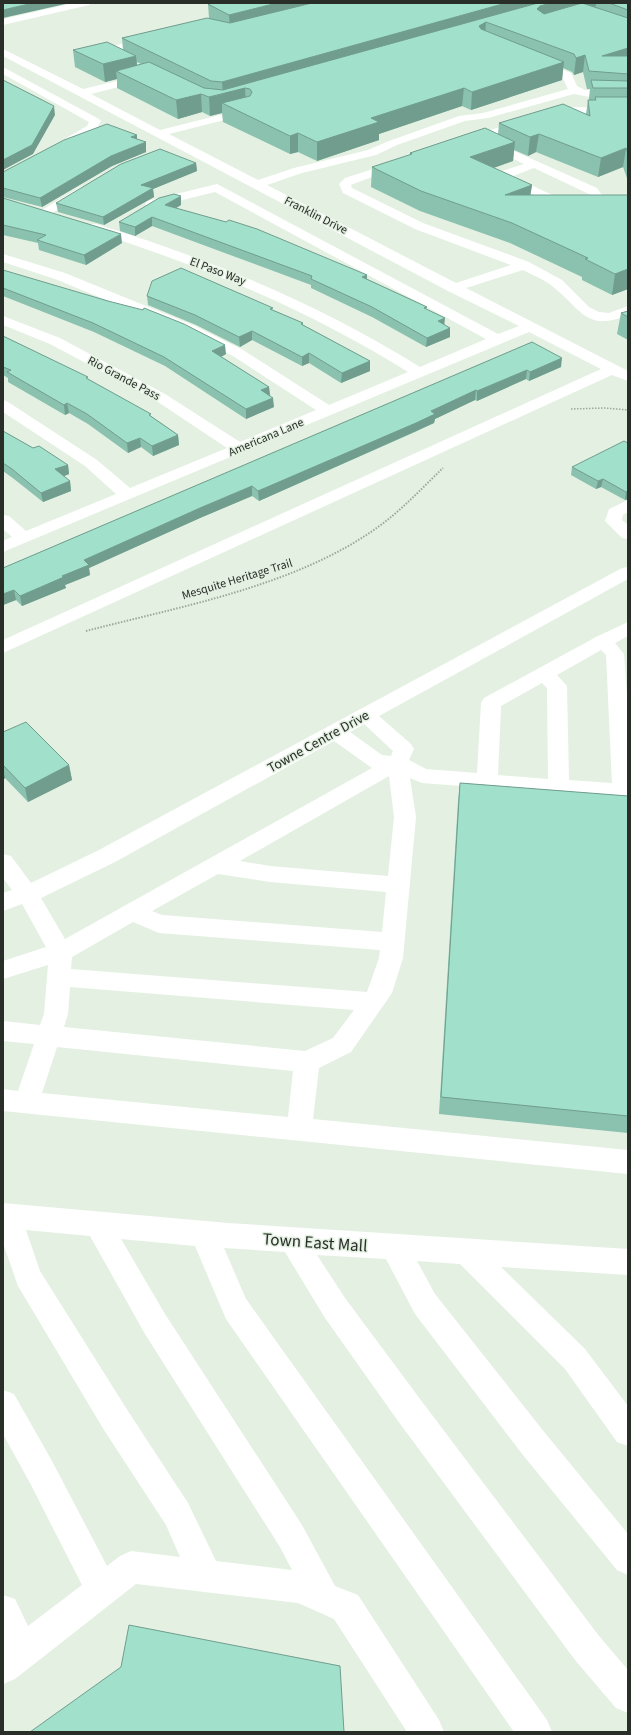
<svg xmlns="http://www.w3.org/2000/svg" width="631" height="1735" font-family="'Source Sans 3',sans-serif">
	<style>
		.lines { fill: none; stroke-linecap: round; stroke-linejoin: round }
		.path-far1 { stroke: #9da79b; stroke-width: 1.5; stroke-dasharray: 1.5 1.5; stroke-linecap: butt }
		.path { stroke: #9da79b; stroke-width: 2; stroke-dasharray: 1.5 1.5; stroke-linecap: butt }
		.minor { fill: #fff; fill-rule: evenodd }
		.wall { fill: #8ac1af; fill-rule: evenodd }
		.shaded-wall { fill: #719d8e }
		.building { fill: #a1e0cb; stroke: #719d8e }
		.labels { text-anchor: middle; stroke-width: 3; stroke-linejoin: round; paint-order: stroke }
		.far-street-label { font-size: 12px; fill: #292e28; stroke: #e4f1e2 }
		.street-label { font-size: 14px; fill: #292e28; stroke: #e4f1e2 }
		.near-street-label { font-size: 17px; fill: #292e28; stroke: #e4f1e2 }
	</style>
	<rect width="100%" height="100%" fill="#e4f1e2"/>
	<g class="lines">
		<path class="path-far1" d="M571,409L604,408L628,410"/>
		<path class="path" d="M86,631C182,606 296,586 378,527C402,510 422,488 443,468"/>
		<path class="minor" d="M74,3H91L89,5L3,25V19Z
			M152,35L155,36L157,38L155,40L115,52L130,60L131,62L130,64H122L104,54L107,48Z
			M3,49L83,89L146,74L150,75L151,77L150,79L91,94L160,130L252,107L256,108L257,110L256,112L169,134L258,180L294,168L368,150L389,141L459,116L483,113L568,89L562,77L530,64L529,62L530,60L534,59L571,73L577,86L585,90L628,92V98H595L574,94L488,118L465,121L397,145L376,155L302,173L267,185L456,283L511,265L415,229L343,193L339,184L345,178L395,162H403L405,164L403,166L353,184L351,185L352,188L423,223L529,262L562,280L589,307L599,312L609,313L628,306V315C585,333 581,308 552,286C544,279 532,275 523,270L466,288L628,371V381L612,375L3,653V640L601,369L529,332L3,552V541L12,537L3,529V515L9,516L26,531L116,494L85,466L3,412V400L8,402L97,460L130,488L227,448L155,400L50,344L3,325V316L60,338L165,394L240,442L316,410L233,356L185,332L55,279L3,262V254L65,273L195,326L243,350L329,405L408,372C308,309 200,265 88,230L86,227L88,224H96C210,259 319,304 420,367L486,339L215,192L151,208L145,204L147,201L217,184L498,334L519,326L448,291L3,56Z
			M3,67L99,119L101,121L96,130L64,148H56L54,146L56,144L87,126L89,122L3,74Z
			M562,107L628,108V114L563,113L468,144L464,145L458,142L460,140Z
			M487,139L597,188L604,198C585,226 525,190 502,180L500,177L502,171L524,164L483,144L481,142L483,140ZM534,168L589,194L591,197C574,210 530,184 513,176Z
			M82,186L88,190L86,193L47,216H39L37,213Z
			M628,500V512L623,515L622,520L628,525V539L622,538L605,521L609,509Z
			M628,567V579L379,716L411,744L414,749L409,760L426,769L477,773L481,703L484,698L596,637L628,622V636L615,643L624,654L628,709V799L422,783L410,778L416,817L403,958L392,993L351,1052L319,1068L313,1119L628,1150V1174L3,1111V1089L18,1091L34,1044L3,1041V1021L40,1025L44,1014L48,965L3,979V961L46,947L22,904L3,911V893L12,890L3,878V854L11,856L31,883L99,850L622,568ZM601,650L606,655L612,783L569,780L567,686L557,675ZM542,683L547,688L548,779L498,775L501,706ZM364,724L393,751L391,756L382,755L350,732ZM334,741L372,768L65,939L41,898L115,862ZM389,776L394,817L388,876L270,866L240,861ZM218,874L270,882L386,892L382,932L162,915L152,911ZM133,922L159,933L380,950L379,958L367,992L71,969L72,957ZM70,987L354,1010L333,1038L305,1051L64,1027L68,1014ZM57,1047L293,1071L288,1117L42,1093Z
			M3,1203L228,1223L628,1249V1275L501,1267L585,1349L628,1406V1446L617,1442L565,1369L460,1264L417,1261L435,1294L545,1433L628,1534V1575L617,1570L523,1455L415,1314L386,1259L317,1255L345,1298L420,1399L599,1636L628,1670V1713L616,1708L575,1660L398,1421L325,1318L285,1252L224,1248L246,1299L547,1720L552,1732H514L226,1319L195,1246L121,1239L165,1314L302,1525L335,1586L358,1595L439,1720L444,1732H407L334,1619L298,1603L136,1584L15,1679L3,1684V1595L15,1599L28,1626L82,1585L30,1483L3,1434V1390L14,1394L52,1461L107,1566L120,1556L131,1551L180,1557L166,1525L104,1430L18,1286L3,1243ZM26,1230L90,1236L145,1334L280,1547L292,1570L216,1561L188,1503L126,1408L40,1271Z"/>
	</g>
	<path class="wall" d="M213,3H628V181L623,167L598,177L536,152L528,156L514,150L513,161L493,168L532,185L530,195H628V289L612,295L582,280V277L510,243L420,211L371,187L372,167L410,155V153L498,134L499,123L586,114L588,100H589V98L590,89H587L583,72L574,75L572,72L563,68L562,80L471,110L462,106L379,134V140L317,161L298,152L290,154L223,122L222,113L210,116L202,112L178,119L117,88V79L105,82L75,67L73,50H123L122,38L209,18L208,4ZM137,62L141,64L137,65Z
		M137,135V139L146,152L112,166L42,207L3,197V172Z
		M196,163L197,171L153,189L154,197L104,225L58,212L56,203Z
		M3,198L122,243L86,265L39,250L38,243L3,235Z
		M181,205L176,208L367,279L427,307L426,309L444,325L450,328V337L426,347L372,317L311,288V285L152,226L135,236L120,231L119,222Z
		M3,270L226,354L221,357L269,387L270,395L274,407L246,419L165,366L94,332L3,296Z
		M147,296L273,310L303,323V325L370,361V371L341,383L309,363L302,366L252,340L240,347L196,325L148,305Z
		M628,311V340L617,334L621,313Z
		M3,336L88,379L151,416L178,435L179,445L153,456L141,447L128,453L88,424L69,413L65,415L8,382V378L3,375Z
		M532,342L561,367L529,381L526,379L477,401L475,400L435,419L434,423L415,432L259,501L252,496L200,518L89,568L90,575L65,585L66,588L22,606L16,600L3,605V568Z
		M3,431L33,448L68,465L69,474L64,476L70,481L71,491L43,502L14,479L3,471Z
		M628,443V499L625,500L601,487L596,489L571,475L572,467Z
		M3,732L69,765L72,780L28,802L5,778L3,780Z
		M460,783L628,796V1133L439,1114L458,801Z"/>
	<path class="shaded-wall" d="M33,3H70L3,18V10Z
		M277,3H343L230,31L229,15Z
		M506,3H596V6L539,23L486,22L485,39L250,89L245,88L246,107L222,103V113L210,116L209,97L223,94L222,82Z
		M628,48V64L602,56Z
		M585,55L583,72L574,75L576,58Z
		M136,56L138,74L116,71L117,79L105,82L103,64Z
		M564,62L562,80L471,110L472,92Z
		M464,88L462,106L379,134V140L317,161V142L371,118Z
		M201,94L202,112L178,119L176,100Z
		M54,106L55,115L33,154L3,170V160Z
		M298,133V152L290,154V136Z
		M539,134L536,152L528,156L530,137Z
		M137,135V144L131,137Z
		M146,142V152L112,166L42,207L40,198L111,156Z
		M515,142L513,161L469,177L470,157Z
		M626,148L623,167L598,177L601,158Z
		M196,163L197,171L153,189L154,197L104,225L103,217L141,185Z
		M532,185L529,204L505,195Z
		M181,196V205L166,214L165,205Z
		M152,217V226L135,236V227Z
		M121,234L122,243L86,265L84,255Z
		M628,269V289L612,295L615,274Z
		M367,275V284L362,277Z
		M445,318L444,328L438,321Z
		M450,328V337L426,347L427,338Z
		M252,331V340L240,347L239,337Z
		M225,345L226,354L213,361L212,351Z
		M309,353V363L302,366V357Z
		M562,358L561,367L529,381L530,372Z
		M370,361V371L341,383L342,373Z
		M527,370L526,379L477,401V391Z
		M269,387L270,396L261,390Z
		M476,390L475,400L435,419L434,423L259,501L258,491Z
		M273,398L274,407L246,419V409Z
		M67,403L69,413L65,415L64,405Z
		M178,435L179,445L153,456L152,446Z
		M140,438L141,447L128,453L127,443Z
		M68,465L69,474L57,479L55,469Z
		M603,479L601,487L596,489L598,481Z
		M70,481L71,491L43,502L41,493Z
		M252,486V496L200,518L89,568L90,575L65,585L66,588L22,606L20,596L62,576L84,560L200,508Z
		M628,491V499L625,500L626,492Z
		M14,590L16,600L3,605V594Z
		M69,765L72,780L28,802L25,788Z
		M3,769L5,778L3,780Z"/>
	<path class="building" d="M3,3H33L3,10Z
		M213,3H277L229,15L208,4Z
		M312,3H506L222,82L211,81L122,38L207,18L230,23Z
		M538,3H551L540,6L537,9L544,14L582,3L628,18V48L602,56H628V74L589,71L585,55L576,58L574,54L486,22L479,26L481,29L564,62L472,92L464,88L371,118L379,122L317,142L298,133L290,136L222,103L250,96L252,92L250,89L245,88L209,97L201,94L176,100L116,71L149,62L204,88L223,90Z
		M609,3H628V10Z
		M107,42L136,56L103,64L73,50Z
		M3,80L54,106L32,145L3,160Z
		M591,80L628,81V88H593Z
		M595,97H628V153L626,148L601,158L539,134L530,137L499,123L563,104L590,116L588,100H596Z
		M107,124L137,135L131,137L146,142L111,156L40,198L3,188V172L64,140Z
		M485,128L515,142L470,157L532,185L505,195H628V269L615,274L585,259L588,258L512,223L421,191L372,167L412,154L410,153Z
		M160,149L196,163L141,185L153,188L103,217L56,203L121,164Z
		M174,194L181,196L165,205L226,222L229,220L257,229L367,275L362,277L427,307L424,308L445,318L438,321L450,328L427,338L372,307L311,279L312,276L152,217L135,227L119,222L159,198Z
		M3,198L121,234L84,255L37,240L46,235L3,225Z
		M181,268L273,308L270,309L303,323L301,324L370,361L342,373L309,353L302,357L252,331L239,337L195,315L147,296L152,281Z
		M3,270L108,301L143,310L144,308L184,324L225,345L212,351L269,387L261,390L273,398L246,409L164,357L93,323L3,288Z
		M628,311V317L621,313Z
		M3,336L88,377L86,378L151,414L149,415L178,435L152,446L140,438L127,443L87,414L67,403L64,405L7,372L11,370L3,367Z
		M532,342L562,358L530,372L527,370L477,391L476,390L431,411L435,414L416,423L258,491L252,486L200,508L84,560L89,565L62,576L64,577L20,596L14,590L3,594V568Z
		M3,431L33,448L39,446L68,465L55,469L70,481L41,493L12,469L3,463Z
		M624,441L628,443V491L626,492L603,479L598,481L572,467Z
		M26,722L69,765L25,788L3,765V732Z
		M460,783L628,796V1116L441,1097Z
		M129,1625L340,1666L344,1732H30L121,1667Z"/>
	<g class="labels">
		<g class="far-street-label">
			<text transform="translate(316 215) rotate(27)" y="4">Franklin Drive</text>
			<text transform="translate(218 271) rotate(21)" y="4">El Paso Way</text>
			<text transform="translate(124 378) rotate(28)" y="4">Rio Grande Pass</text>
			<text transform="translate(266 437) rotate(-23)" y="4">Americana Lane</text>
			<text transform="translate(237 579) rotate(-17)" y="4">Mesquite Heritage Trail</text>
		</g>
		<g class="street-label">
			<text transform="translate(318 741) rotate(-29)" y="5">Towne Centre Drive</text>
		</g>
		<g class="near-street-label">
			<text transform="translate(315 1242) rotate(4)" y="6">Town East Mall</text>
		</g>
	</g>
	<rect width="631" height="1735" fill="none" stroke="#292e28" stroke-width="8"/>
</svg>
